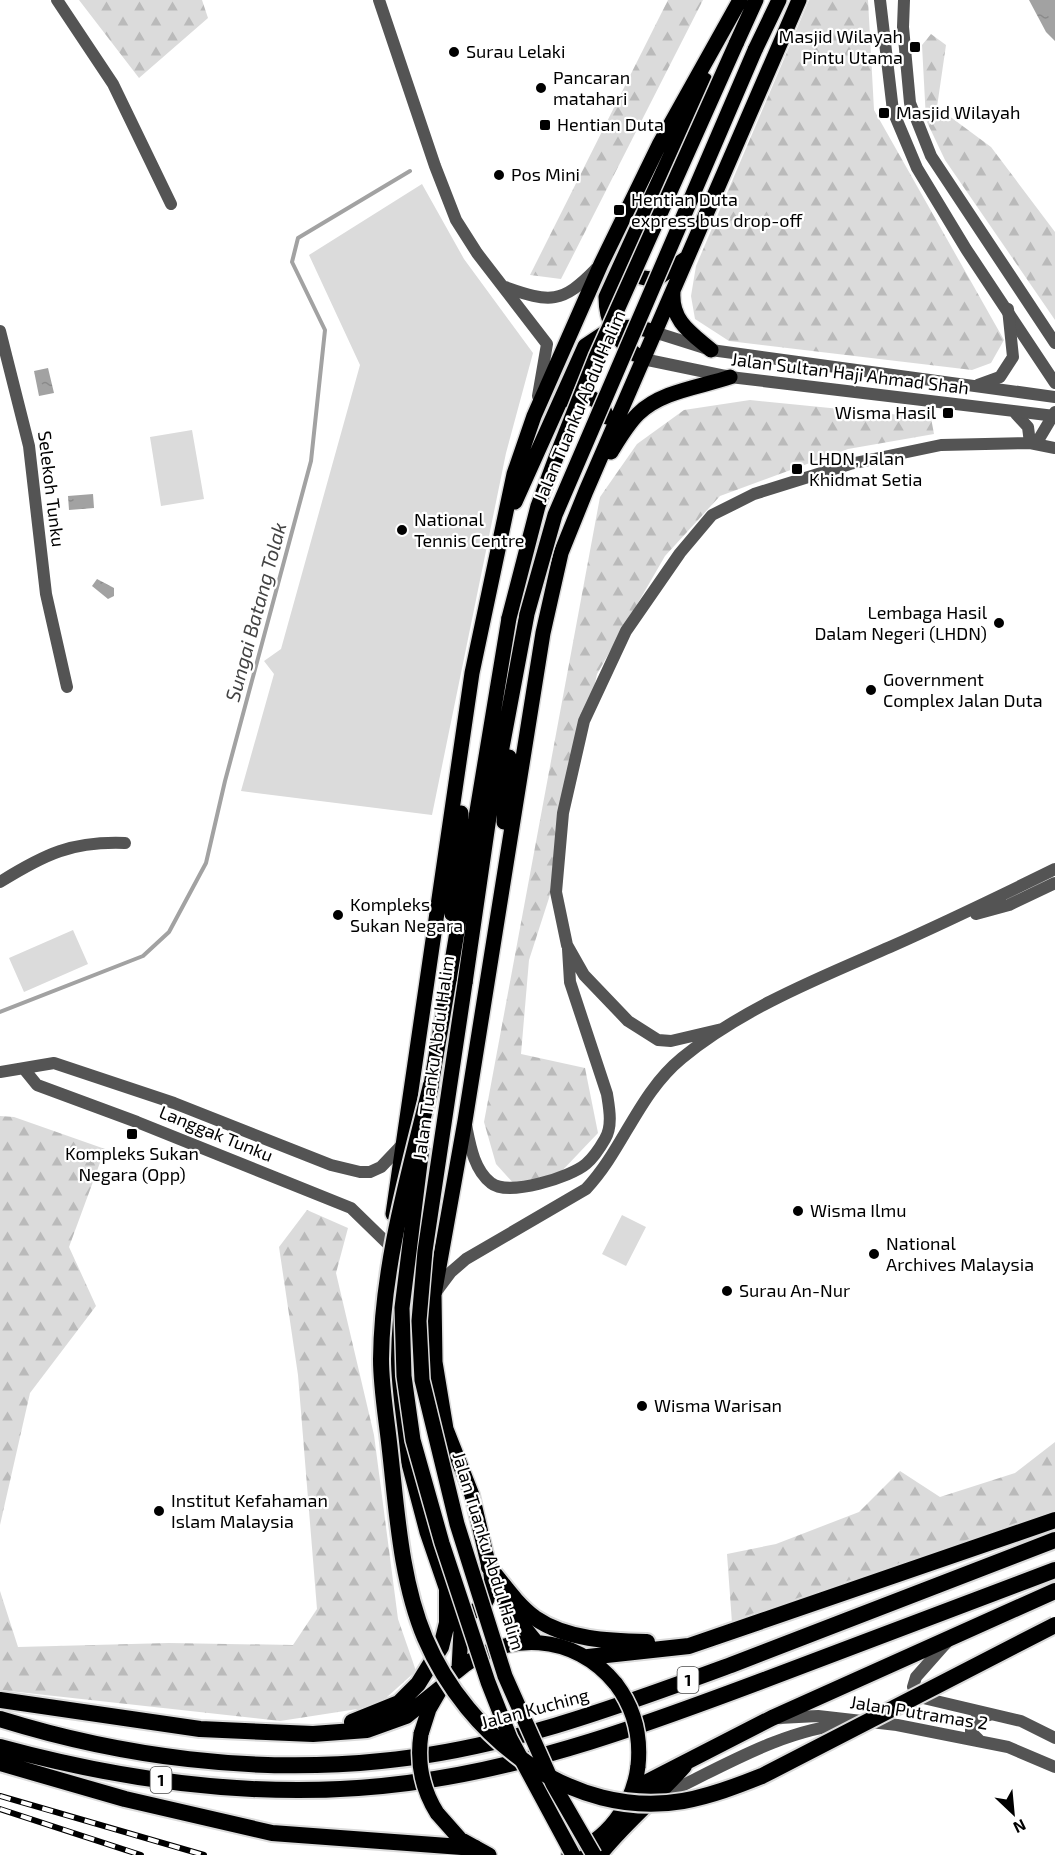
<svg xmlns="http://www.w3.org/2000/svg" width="1055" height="1855" font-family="'Exo 2',sans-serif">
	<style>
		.forest { fill: url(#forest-firs) }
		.garden { fill: #dbdbdb }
		.water { fill: url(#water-ripples) }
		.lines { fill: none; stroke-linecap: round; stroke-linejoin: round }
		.stream { stroke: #a2a2a2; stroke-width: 4 }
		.primary-casing { stroke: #dbdbdb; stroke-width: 18 }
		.trunk-casing { stroke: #dbdbdb; stroke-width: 20 }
		.minor { stroke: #545454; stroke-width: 12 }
		.tertiary { stroke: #545454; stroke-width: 12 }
		.primary { stroke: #000; stroke-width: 15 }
		.trunk { stroke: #000; stroke-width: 16 }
		.rail-casing { stroke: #000; stroke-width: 6 }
		.rail { stroke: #fff; stroke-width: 4; stroke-dasharray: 11; stroke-linecap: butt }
		.primary-bridge-casing { stroke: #dbdbdb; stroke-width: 18; stroke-linecap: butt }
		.trunk-bridge-casing { stroke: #dbdbdb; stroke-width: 20; stroke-linecap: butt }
		.primary-bridge { stroke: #000; stroke-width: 15 }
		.trunk-bridge { stroke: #000; stroke-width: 16 }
		.poi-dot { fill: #000; stroke: #fff; stroke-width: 2 }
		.labels { text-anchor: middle; stroke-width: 4.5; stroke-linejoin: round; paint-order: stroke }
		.shield { fill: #fff; stroke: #4c4c4c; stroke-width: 1.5 }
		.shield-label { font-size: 16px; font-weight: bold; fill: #000 }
		.poi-label { font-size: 18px; fill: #000; stroke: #fff; text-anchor: start }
		.street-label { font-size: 18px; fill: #000; stroke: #fff }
		.water-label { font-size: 20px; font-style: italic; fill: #434343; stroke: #fff }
	</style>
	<defs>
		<pattern id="forest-firs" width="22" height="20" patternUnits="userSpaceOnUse" patternTransform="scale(1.5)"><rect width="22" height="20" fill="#dbdbdb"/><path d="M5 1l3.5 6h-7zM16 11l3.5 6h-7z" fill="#bababa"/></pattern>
		<pattern id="water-ripples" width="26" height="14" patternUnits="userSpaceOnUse" patternTransform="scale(1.5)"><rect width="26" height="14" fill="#a2a2a2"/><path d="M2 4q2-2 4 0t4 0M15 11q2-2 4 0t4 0" fill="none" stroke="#8a8a8a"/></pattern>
	</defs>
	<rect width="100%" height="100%" fill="#fff"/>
	<path class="forest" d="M79,0H202L208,18L139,78Z
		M668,0H703L561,279L530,275Z
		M809,0H868L874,110L1004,340L991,363L972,370L729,341L695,319L691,296L696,266Z
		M931,34L946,45L937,107L991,147L1055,232V320L945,160L926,120L922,45Z
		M750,400L931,418L934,434L848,449L720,496L665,556L597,674L549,898L529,960L521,1054L585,1068L598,1133L558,1175L516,1186L496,1164L484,1122L600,497L637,444L684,410Z
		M0,1116L14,1117L105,1149L69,1247L96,1306L30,1393L0,1525Z
		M307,1210L348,1228L336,1273L374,1435L398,1619L416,1671L377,1706L280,1721L0,1690V1591L18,1647L169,1643L293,1645L317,1609L298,1375L279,1247Z
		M1055,1442V1515L732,1623L727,1554L776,1544L859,1512L900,1471L940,1497L1015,1473Z"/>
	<path class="garden" d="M422,184L464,259L533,353L506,453L432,815L241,791L274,674L264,661L281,649L360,365L309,255Z
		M192,430L204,499L161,506L150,437Z
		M73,930L88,964L24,992L9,958Z
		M622,1215L646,1227L626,1266L602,1254Z"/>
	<path class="water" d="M1029,0H1055V41L1046,32Z
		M48,368L54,393L39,396L34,371Z
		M93,494L94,508L69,510L68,496Z
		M97,579L114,588V596L108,599L92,586Z"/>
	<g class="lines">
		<path class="stream" d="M0,1012L143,956L169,932L206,863L225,781L311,461L325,330L292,262L298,238L410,171"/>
		<defs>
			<path id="primary" d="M736,44L756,0
				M755,50L779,0
				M629,262C633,277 642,279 657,279L685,259
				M673,292C671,321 691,333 711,350
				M635,354C615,339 606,321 606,297L705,80
				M571,401C588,391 601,400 607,417
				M611,452C619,439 627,425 638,414C661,391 701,387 730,377
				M515,502L585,346L612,328L635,327L648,330
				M504,822L509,757
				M452,914L461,813
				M449,980L509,618
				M465,983L489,817L527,614
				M393,1214L472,673L514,474L534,416L601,264L659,145L740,0
				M391,1291L396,1385L407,1456L427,1532L461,1631L459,1669
				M456,1604C478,1626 495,1595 491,1574
				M536,1642L507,1606L489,1567L472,1495L446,1429L435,1362L434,1295L465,1121L543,633L561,553L586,491L799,0
				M456,1672C505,1629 575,1633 616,1684
				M421,1734L429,1709L440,1690
				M437,1813L460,1839L489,1855
				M569,1855C607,1840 633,1806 638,1766"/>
			<path id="trunk" d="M489,1567C503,1584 517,1605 535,1618C567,1640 610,1641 647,1642
				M588,1657L689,1646L1055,1520
				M0,1700L200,1729L313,1734L367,1730L406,1716L442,1687
				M0,1719C122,1757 254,1774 381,1761C502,1750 617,1707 731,1665C839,1624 947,1582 1055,1540
				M352,1722L399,1703L418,1684L441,1647L447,1623V1586
				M0,1747C132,1783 272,1801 408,1783C533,1767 650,1723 767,1679C863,1643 959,1607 1055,1570
				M0,1763L125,1799L272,1833L475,1848
				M627,1802L647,1782L772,1718L1055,1591
				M599,1855C626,1821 656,1798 684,1766"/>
		</defs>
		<use href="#primary" class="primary-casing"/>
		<use href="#trunk" class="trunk-casing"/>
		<path class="minor" d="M57,0L113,84L171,204
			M379,0L435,166L456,220L477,253L547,344L538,396
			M880,0L893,111L917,168L966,249L1055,383
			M904,0L903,27L910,103L931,156L1055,343
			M505,287C550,303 562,304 596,269
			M0,331L29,446L46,594L67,687
			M1016,414L1028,427L1030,443
			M1036,444L1055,412
			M0,882C45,854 72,841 125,843
			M976,914L1009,905L1055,883
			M722,1029L671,1041L658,1040L628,1021L584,975L567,945L556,892L563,813L584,721L626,631L680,553L712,515L754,494L850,464L941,445L1030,443L1055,448
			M466,1125C470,1145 474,1170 491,1183C508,1197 571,1177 586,1164C593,1158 601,1146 605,1139C613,1126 609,1107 607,1094L570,982L568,949
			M436,1292L451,1272L466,1259L586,1189C623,1150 638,1094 682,1058C743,1008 819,978 890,947C946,922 1000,896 1055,869"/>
		<path class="tertiary" d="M654,332L711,350L1055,397
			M643,359L730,377L1055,416
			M978,385L1000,377L1013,357L1008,309
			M24,1069L37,1085L137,1122L351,1208L389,1245
			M0,1072L54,1063L174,1103L331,1165L360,1172H370L381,1167L401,1146
			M947,1642L916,1677L913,1687L919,1697L1021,1721L1055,1738
			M779,1718L818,1716L897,1725L1008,1747L1055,1767
			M980,1741L971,1732V1725L978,1717L989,1715
			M657,1798C717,1770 783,1728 850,1724"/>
		<use href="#primary" class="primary"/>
		<use href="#trunk" class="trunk"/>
		<defs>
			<path id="rail" d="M0,1796L204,1855
				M0,1809L141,1855"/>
		</defs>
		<use href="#rail" class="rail-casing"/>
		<use href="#rail" class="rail"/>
		<defs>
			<path id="primary-bridge" d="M527,614L555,515L755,50
				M509,618L538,506L555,460L596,357L736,44
				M465,983L425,1251L419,1321L422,1380L457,1524L505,1676L553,1784L594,1855
				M429,1097L449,980
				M422,1147L402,1308L404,1376L413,1440L442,1543L488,1682L510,1738L573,1855
				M616,1684C634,1708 641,1737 638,1766
				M421,1734C417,1761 422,1789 437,1813"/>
			<path id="trunk-bridge" d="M431,1085C409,1174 382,1266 381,1359C381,1389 387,1421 390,1451C397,1513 401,1581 425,1638C467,1737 572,1820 683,1801C711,1796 737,1786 762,1776L1055,1625"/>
		</defs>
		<use href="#primary-bridge" class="primary-bridge-casing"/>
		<use href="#trunk-bridge" class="trunk-bridge-casing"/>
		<use href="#primary-bridge" class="primary-bridge"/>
		<use href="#trunk-bridge" class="trunk-bridge"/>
	</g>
	<g class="poi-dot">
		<rect x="909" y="41" width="12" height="12" rx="3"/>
		<circle cx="454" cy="52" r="6"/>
		<circle cx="541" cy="88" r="6"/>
		<rect x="878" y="107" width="12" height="12" rx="3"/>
		<rect x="539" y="119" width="12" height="12" rx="3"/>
		<circle cx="499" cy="175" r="6"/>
		<rect x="613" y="204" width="12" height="12" rx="3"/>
		<rect x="942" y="407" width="12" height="12" rx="3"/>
		<rect x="791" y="463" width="12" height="12" rx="3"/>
		<circle cx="402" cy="530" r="6"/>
		<circle cx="999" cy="623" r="6"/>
		<circle cx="871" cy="690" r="6"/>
		<circle cx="338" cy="915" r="6"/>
		<rect x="126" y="1128" width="12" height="12" rx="3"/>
		<circle cx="798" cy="1211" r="6"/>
		<circle cx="874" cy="1254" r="6"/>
		<circle cx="727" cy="1291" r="6"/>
		<circle cx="642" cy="1406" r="6"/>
		<circle cx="159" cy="1511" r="6"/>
	</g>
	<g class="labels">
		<g class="shield">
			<rect x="677.5" y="1667" width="21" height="26" rx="4.5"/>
			<rect x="150.5" y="1767" width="21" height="26" rx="4.5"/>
		</g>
		<g class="shield-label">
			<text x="688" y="1686">1</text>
			<text x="161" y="1786">1</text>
		</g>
		<g class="poi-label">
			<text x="903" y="43" text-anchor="end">Masjid Wilayah<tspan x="903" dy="21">Pintu Utama</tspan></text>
			<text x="466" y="58">Surau Lelaki</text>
			<text x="553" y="84">Pancaran<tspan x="553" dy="21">matahari</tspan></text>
			<text x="896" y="119">Masjid Wilayah</text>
			<text x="557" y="131">Hentian Duta</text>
			<text x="511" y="181">Pos Mini</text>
			<text x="631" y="206">Hentian Duta<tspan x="631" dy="21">express bus drop-off</tspan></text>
			<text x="936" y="419" text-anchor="end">Wisma Hasil</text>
			<text x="809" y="465">LHDN, Jalan<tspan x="809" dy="21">Khidmat Setia</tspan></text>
			<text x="414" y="526">National<tspan x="414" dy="21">Tennis Centre</tspan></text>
			<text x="987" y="619" text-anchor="end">Lembaga Hasil<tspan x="987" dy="21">Dalam Negeri (LHDN)</tspan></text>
			<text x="883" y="686">Government<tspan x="883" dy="21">Complex Jalan Duta</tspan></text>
			<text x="350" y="911">Kompleks<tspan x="350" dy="21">Sukan Negara</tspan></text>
			<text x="132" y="1160" text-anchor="middle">Kompleks Sukan<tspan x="132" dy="21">Negara (Opp)</tspan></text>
			<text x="810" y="1217">Wisma Ilmu</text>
			<text x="886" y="1250">National<tspan x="886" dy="21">Archives Malaysia</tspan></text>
			<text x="739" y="1297">Surau An-Nur</text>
			<text x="654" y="1412">Wisma Warisan</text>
			<text x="171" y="1507">Institut Kefahaman<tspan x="171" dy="21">Islam Malaysia</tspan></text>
		</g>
		<g class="street-label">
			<text transform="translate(850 374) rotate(7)" y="6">Jalan Sultan Haji Ahmad Shah</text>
			<text transform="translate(580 406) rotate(-67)" y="6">Jalan Tuanku Abdul Halim</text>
			<text transform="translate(51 489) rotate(83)" y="6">Selekoh Tunku</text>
			<text transform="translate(434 1058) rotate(-82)" y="6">Jalan Tuanku Abdul Halim</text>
			<text transform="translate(216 1134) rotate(22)" y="6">Langgak Tunku</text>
			<text transform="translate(488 1551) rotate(73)" y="6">Jalan Tuanku Abdul Halim</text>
			<text transform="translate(535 1709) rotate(-15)" y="6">Jalan Kuching</text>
			<text transform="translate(919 1713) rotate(9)" y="6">Jalan Putramas 2</text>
		</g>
		<g class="water-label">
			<text transform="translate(256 612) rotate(-75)" y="7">Sungai Batang Tolak</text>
		</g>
	</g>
	<g transform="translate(1013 1813) rotate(154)" stroke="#ffffff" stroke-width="4.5" paint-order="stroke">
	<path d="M0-4.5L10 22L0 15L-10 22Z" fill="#000000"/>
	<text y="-9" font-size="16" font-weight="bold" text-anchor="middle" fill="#000000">N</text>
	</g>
</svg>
